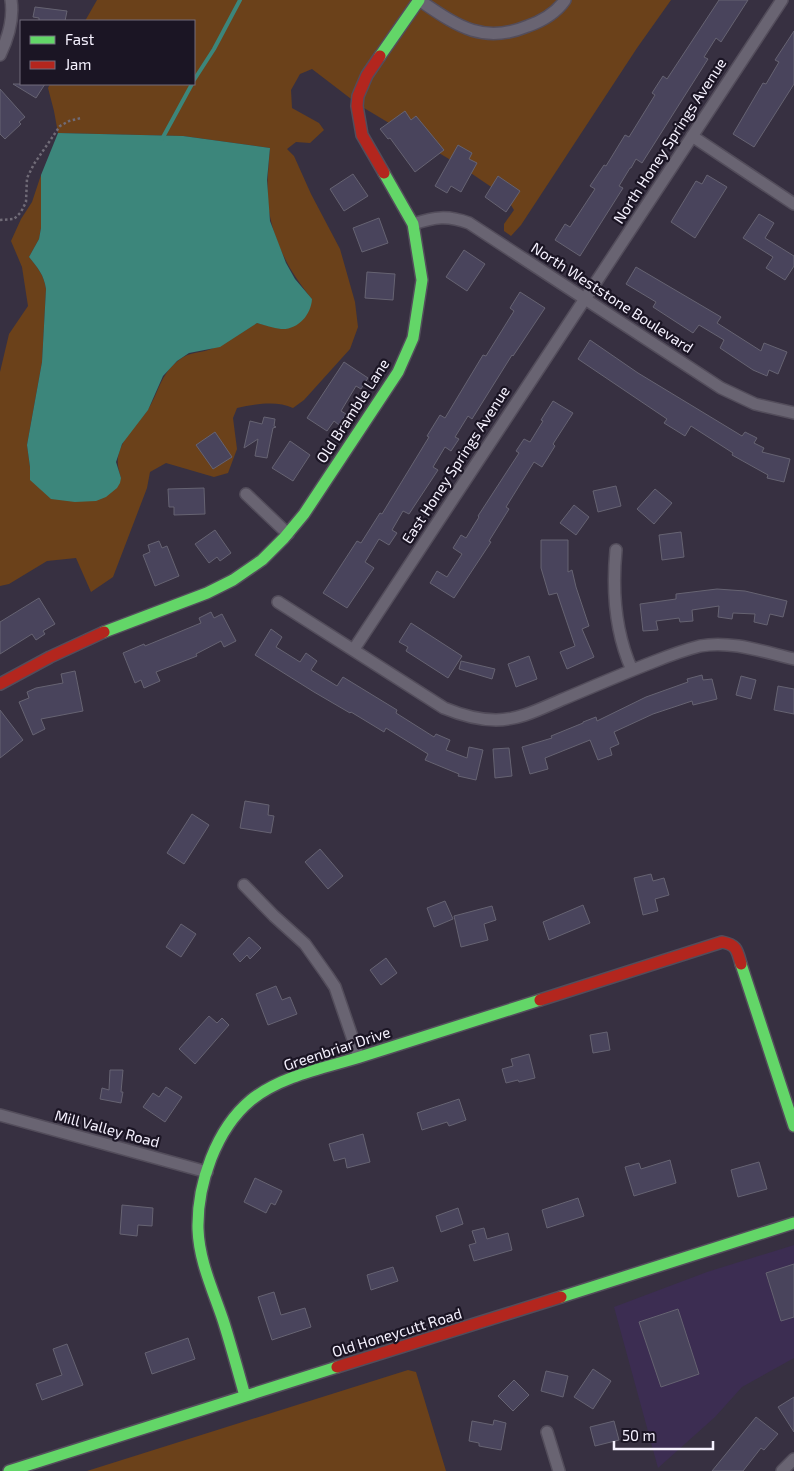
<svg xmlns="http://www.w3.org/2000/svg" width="794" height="1471" font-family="'Exo 2',sans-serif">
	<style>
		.built { fill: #3c2d52 }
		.green { fill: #6b411a }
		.water { fill: #3c867b }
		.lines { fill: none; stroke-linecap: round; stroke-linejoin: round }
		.stream { stroke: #3c867b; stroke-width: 4 }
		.building { fill: #49445c; stroke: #666372 }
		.street-casing { stroke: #534d5b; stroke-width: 14 }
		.fast-casing { stroke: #534d5b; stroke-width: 14 }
		.jam-casing { stroke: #534d5b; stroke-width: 14 }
		.path { stroke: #706b77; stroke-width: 2.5; stroke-dasharray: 2.5 2.5; stroke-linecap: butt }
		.street { stroke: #696472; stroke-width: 11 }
		.fast { stroke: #63d668; stroke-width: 11 }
		.jam { stroke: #b3261e; stroke-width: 11 }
		.labels { text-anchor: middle; stroke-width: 4.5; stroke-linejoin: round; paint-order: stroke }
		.street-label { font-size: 15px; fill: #f6f2ff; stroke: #1b1524 }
	</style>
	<rect width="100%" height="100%" fill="#373041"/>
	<path class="built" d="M794,1245V1358L742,1387L715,1417L658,1468L614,1307L707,1272Z"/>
	<path class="green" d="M97,0H671L637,48L521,225L511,236L504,231V224L514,210L506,197L459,165L359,105L312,69L300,74L291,90L292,108L319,123L324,130L310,143L296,142L287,149L294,156L311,194L340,249L355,302L358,327L350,349L304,400L293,408C277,400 255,404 237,408L233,418L237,449L228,473L214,477L166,463L150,472L147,488L113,577L91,592L76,558L47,561L9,584L0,586V372L9,334L28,306L22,267L11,241L21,219L32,202L41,175V228L39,239L29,257C38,268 44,275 46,289L42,362L27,445L30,467V480L121,478C117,466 116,457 122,445C127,433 139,422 147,411C159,393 160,374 179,360C190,351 199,354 211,349C228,343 242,332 257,323L282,329L312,299C293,276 278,251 271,221C265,198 268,172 270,148L183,136L58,133L54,111L48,88L50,84H194V21H85Z
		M408,1370L416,1372L446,1471H87Z"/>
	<path class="water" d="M58,133L183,136L270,148L267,180L270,221L286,263L295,279L312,299C311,315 298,330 281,329C273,328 265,325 257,323L220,347L189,353L177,361L163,376L148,410L122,444L116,462L121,478L120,483L117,488L106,497L96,501L75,502L51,499L30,480V467L27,445L42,362L46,289C44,275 38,268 29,257L39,239L41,228V175Z"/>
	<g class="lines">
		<path class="stream" d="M194,80L214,49L240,0
			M162,139L192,84"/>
	</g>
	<path class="building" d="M719,0H748L721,42L716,38L704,57L708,59L642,163L636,159L631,168H630L619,186L623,188L580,256L555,240L565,224L570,227L595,189L590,186L604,165L606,166L625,135L629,137L655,95L652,93L663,76L667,79Z
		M35,7L67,11L65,21H39V18L33,17Z
		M794,31V84L754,147L733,134L763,83L766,84L779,62L775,60Z
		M13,84H45L36,98Z
		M0,89L25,117L19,122L21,124L5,139L0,134Z
		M405,111L411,120L416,116L444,150L415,172L390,138L388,139L380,129Z
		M458,145L472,153L469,159L477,163L461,192L451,186L447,193L435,186Z
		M353,174L368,196L344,211L330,189Z
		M707,175L727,187L695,238L671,222L696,181L702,184Z
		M498,176L520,191L506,212L485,197Z
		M759,214L774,223L765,238L794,256V266L785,280L766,268L773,257L743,238Z
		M379,218L388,243L362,252L353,228Z
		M464,250L485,264L467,291L446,277Z
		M636,267L721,317L717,323L761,351L764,343L787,352L778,374L769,370L767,376L753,370L720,348L724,340L699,325L693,333L653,307L656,302L626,284Z
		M367,272L395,274L393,300L365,298Z
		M520,292L545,308L513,356L512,355L472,419L468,416L455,437L459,439L451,451L445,447L433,467L438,470L409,514L403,511L392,530L397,533L389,545L379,539L365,562L374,568L347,608L323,593L357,541L361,543L380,513L382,514L429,437L427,436L440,415L445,418L483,355L486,356L514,311L510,308Z
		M590,340L638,373L742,436L745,432L757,438L754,443L764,448L762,452L790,459L784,482L767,478L768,475L732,455L733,453L691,426L685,436L664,423L667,419L578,359Z
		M344,362L368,378L361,389L356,386L341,411L346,414L339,425L334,421L327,431L307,418Z
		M553,401L573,413L553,444L555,446L542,467L534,462L506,507L509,509L489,541L491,542L454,598L430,583L437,571L447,577L462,554L453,548L461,535L466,538L479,517L478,516L519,453L516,451L524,439L530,442L543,421L541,420Z
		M264,417L275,419L274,426L276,427L273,428L267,458L255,456L258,439L244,448L250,421L262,424Z
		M215,432L232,457L213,469L196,445Z
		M290,441L310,455L293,481L272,468Z
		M616,486L621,506L598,512L593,491Z
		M204,488L205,514L174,515V507H169L168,489Z
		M655,489L672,503L654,524L637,509Z
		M574,505L589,517L576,535L560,523Z
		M215,530L231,553L220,561L217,557L209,563L195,544Z
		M681,532L684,557L662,560L659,535Z
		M541,540H568V572L572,570L576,587L589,626L582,629L594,657L567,669L560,652L575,646L557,593L549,595L541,568Z
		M159,541L162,548L167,546L179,576L155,586L143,555L150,552L148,545Z
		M717,589L745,591L787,601L783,617L770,614L767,625L754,622L755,614L733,613L732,619L718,617L719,606L692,610L693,621L680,622L679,618L656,621L658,630L643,631L640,604L676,599V594Z
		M39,598L55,624L43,631L45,634L36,640L32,634L0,654V622Z
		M211,612L214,618L222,614L236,641L224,647L221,641L196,654L197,656L156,672L160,681L144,688L141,680L135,683L123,653L144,644L145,646L201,623L199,618Z
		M411,623L462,656L448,678L406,651L408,647L399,642Z
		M271,629L282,637L276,647L300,662L306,653L317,661L311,670L337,686L343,677L397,710L396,713L434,737L436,734L450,740L446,750L467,758L469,747L483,750L476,780L458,776L459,774L425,760L428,754L386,728L384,732L351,712L350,713L314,692L255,655Z
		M529,656L537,679L516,687L508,664Z
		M461,661L495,669L492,679L459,669Z
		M75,671L83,711L41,719L45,729L33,735L19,702L29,698L27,692L36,688L63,683L61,674Z
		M702,675L703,680L712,679L717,699L693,705L692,701L653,714L614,732L619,744L610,748L612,755L598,760L590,740L545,758L548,769L530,774L522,747L552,738L551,736L583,723V722L596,717L597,721L646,697L688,682L687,679Z
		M741,676L756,680L751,699L736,695Z
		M778,686L794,689V714L774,710Z
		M0,710L23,740L0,758Z
		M509,748L512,776L495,778L493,749Z
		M245,801L269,805L268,815L274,816L271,833L240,828Z
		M192,814L209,825L184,864L167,853Z
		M320,849L343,876L328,889L305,862Z
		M651,874L653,881L664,878L669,895L655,899L658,911L643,915L634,878Z
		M445,901L453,919L434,927L427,908Z
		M583,905L590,923L549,940L543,922Z
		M492,906L496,920L484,924L488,940L461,947L454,916Z
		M181,924L196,934L181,957L166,947Z
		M249,937L261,948L250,959L247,955L240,962L233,954Z
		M386,958L397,973L381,985L370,970Z
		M276,986L282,1000L290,997L297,1014L268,1025L256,994Z
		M209,1016L217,1023L222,1018L229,1025L195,1064L179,1049Z
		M607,1032L610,1050L593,1053L590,1035Z
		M529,1054L535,1078L519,1082L518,1080L506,1083L502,1069L513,1066L511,1059Z
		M110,1070H123L121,1092H123L121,1103L100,1099L102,1088L109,1090Z
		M166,1087L182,1097L165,1122L143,1107L153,1093L159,1097Z
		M459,1099L466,1120L449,1126L447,1122L422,1130L417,1113Z
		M363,1134L370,1162L347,1168L345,1158L334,1161L329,1144Z
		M670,1160L676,1183L634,1196L625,1167L639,1163L641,1169Z
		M759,1162L767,1189L738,1197L731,1170Z
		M255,1178L282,1191L275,1205L271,1203L266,1213L244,1202Z
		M578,1198L584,1216L547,1228L542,1210Z
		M122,1205L153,1208L152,1226L138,1225L137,1236L120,1234Z
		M458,1208L463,1224L441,1232L436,1216Z
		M484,1228L487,1239L508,1233L512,1250L474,1261L469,1245L476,1243L472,1231Z
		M794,1264V1317L781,1321L766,1273Z
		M393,1267L398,1281L371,1290L367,1275Z
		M274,1292L281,1315L305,1308L311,1327L272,1340L258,1297Z
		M678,1309L699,1374L661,1387L639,1322Z
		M188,1338L195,1359L152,1374L145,1353Z
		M67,1344L83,1385L42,1400L36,1384L62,1375L53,1349Z
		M593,1369L611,1381L593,1409L574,1397Z
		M546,1371L568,1376L563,1397L541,1391Z
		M514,1380L529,1395L513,1411L498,1396Z
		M794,1397V1432L778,1407Z
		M756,1417L778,1434L764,1450L761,1448L743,1471H712Z
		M494,1420L506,1423L501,1450L479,1446V1443L469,1441L472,1421L493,1425Z
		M614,1421L619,1440L595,1446L590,1427Z"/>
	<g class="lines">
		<defs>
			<path id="street" d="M419,0C456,25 482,45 528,26C542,21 556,13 565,0
				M0,55C8,38 14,19 11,0
				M692,136L794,204
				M413,224C435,217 447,215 469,223L721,388L755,404L794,413
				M246,494L288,534
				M616,550C612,591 615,632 632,670
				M278,602L444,708C461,715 478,720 496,720C519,720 540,709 561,700C592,687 622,674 653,662C668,656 684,650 700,646C731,640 764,652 794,659
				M354,649L782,0
				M244,885L274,916L305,944L327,975L335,987L359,1057
				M0,1115L207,1172
				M547,1432L559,1471
				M782,1471L794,1459"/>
			<path id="fast" d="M380,56L419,0
				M104,632L207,593L233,580L262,560L284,538L304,514L398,372L413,338L422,280L413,224L384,173
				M741,964L794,1126
				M561,1297L794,1223
				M245,1396C238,1371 231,1345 223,1320C213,1290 199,1261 198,1229C197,1184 216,1129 251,1100C281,1076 324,1068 360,1057C420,1038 480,1019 540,1000
				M9,1471L337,1367"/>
			<path id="jam" d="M380,56L367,75L358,96L357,106L362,135L384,173
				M0,684L50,657L104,632
				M540,1000L722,942C737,945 737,950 741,964
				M337,1367L561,1297"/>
		</defs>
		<use href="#street" class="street-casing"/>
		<use href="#fast" class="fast-casing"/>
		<use href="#jam" class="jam-casing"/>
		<path class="path" d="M0,220L14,219L21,212L26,202L27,178L34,164L60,126L69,121L81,118"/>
		<use href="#street" class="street"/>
		<use href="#fast" class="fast"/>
		<use href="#jam" class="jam"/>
	</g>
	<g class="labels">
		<g class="street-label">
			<text transform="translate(670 141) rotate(-57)" y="5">North Honey Springs Avenue</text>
			<text transform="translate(612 298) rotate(33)" y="5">North Weststone Boulevard</text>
			<text transform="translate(353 411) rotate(-57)" y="5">Old Bramble Lane</text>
			<text transform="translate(456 465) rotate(-57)" y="5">East Honey Springs Avenue</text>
			<text transform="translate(337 1049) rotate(-18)" y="5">Greenbriar Drive</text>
			<text transform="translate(107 1129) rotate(15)" y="5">Mill Valley Road</text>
			<text transform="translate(397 1333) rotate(-17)" y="5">Old Honeycutt Road</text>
		</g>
	</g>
	<rect x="20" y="20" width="175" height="65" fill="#1b1524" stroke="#736d7c"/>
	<rect x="30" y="36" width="25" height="8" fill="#63d668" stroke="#736d7c"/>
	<text x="65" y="45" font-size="15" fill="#f6f2ff">Fast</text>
	<rect x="30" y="61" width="25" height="8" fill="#b3261e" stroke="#736d7c"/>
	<text x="65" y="70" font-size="15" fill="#f6f2ff">Jam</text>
	<path d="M614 1441v8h99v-8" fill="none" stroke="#f6f2ff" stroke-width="2.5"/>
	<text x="622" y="1441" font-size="15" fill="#f6f2ff" stroke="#1b1524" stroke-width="4" paint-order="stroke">50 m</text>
</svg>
